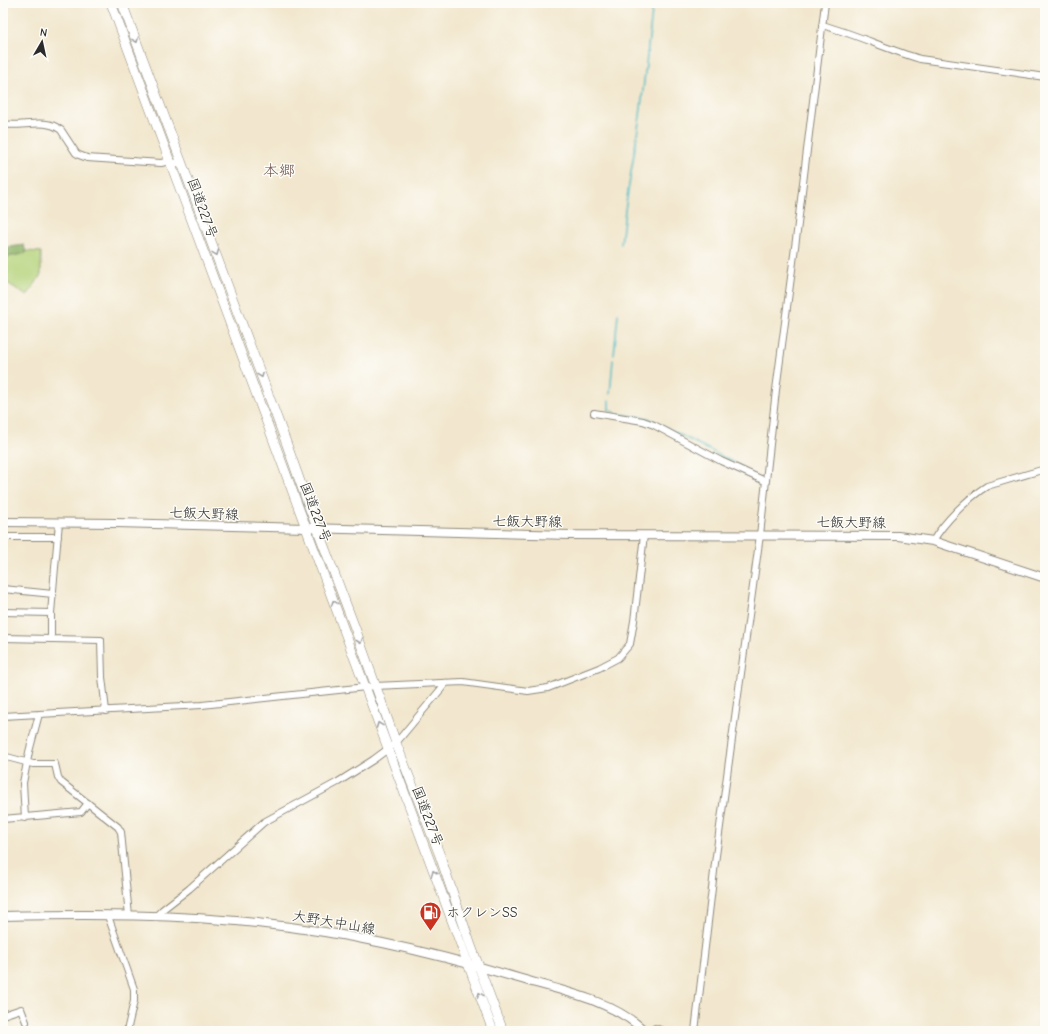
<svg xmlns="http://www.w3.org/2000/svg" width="1048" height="1034" font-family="'Comic Neue','Klee One',sans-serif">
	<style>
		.green { fill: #b4d279; stroke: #707e52 }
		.forest { fill: #8fb469; stroke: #5d704a }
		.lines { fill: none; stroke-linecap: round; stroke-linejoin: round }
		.stream { stroke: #4cbac5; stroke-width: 1.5 }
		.minor-casing { stroke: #8e897c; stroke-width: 8 }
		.major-casing { stroke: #8e897c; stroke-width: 10 }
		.highway-casing { stroke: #8e897c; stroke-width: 10 }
		.minor { stroke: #fff; stroke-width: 6 }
		.major { stroke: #fff; stroke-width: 8 }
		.highway { stroke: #fff; stroke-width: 9 }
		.oneway { stroke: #a0a0a0 }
		.labels { text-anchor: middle; stroke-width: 3; stroke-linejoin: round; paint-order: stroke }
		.street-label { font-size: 14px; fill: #2b2b2b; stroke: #fdfcf7 }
		.poi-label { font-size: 14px; fill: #2b2b2b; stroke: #fdfcf7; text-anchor: start }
		.quarter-label { font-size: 16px; fill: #705752; stroke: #fdfcf7 }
	</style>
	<rect width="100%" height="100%" fill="#fdfcf7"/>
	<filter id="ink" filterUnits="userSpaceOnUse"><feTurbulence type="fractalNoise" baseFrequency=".025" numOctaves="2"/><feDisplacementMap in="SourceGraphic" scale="8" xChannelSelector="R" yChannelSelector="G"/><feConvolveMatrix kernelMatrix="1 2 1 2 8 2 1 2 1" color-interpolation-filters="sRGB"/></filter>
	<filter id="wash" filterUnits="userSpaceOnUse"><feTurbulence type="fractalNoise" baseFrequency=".012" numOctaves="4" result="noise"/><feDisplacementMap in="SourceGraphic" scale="16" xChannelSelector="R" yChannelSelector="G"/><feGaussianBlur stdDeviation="0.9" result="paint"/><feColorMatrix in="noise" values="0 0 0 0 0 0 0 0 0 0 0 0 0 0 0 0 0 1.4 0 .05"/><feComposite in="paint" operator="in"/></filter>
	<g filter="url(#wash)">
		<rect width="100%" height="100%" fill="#f2e7ce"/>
		<path class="green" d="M25,251L41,252V275L27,296L3,280V258L26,253Z"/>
		<path class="forest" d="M24,245L26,253L3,258V248Z"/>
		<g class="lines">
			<path class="stream" d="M621,244L625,210L640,116L653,3
				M614,355L618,314
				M610,394L613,360
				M609,401V409L615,413
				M619,414L648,418L744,468"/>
		</g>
	</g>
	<g filter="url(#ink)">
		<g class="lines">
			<defs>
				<path id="minor" d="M822,25C855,34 886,49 920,59L1045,77
					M3,124C21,128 45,117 61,130L76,153L79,155L87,158L161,163L170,161L183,165
					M594,413L643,421L654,425L721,461L765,481
					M3,537H58
					M933,541C943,523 969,497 987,486L1045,469
					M3,589L53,594
					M3,612L51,613
					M3,638L101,640L102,677L106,711
					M51,639V613L59,522
					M3,716L202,705L375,686L463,682L528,691L548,688L599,668L618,658L630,644L634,621L644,535
					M3,756L33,764H55L58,777L61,782L118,827L121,832L129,916
					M25,818L23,783L29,752L39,714
					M3,819L81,812L88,803
					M108,916L134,989V1001L127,1031
					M155,917L162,910L189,889L264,822L338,782L373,760L396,743L446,683
					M3,1015L21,1009L26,1022
					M653,1031L655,1028L663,1031
					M695,1031L715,863L760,535L776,390L797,232L825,3"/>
				<path id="major" d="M3,522L116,523L570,535L898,536L933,541L1045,578
					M3,916C90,914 178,914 265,924C351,933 435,953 518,978C562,991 610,999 645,1031"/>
				<path id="highway" d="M111,3C240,345 364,689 493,1031
					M122,3L286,442L308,504L355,628L396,743L439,853L470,943L503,1031"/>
			</defs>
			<use href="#minor" class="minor-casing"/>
			<use href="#major" class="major-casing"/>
			<use href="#highway" class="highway-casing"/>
			<use href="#minor" class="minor"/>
			<use href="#major" class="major"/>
			<use href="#highway" class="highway"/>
		</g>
		<defs><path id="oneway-chevron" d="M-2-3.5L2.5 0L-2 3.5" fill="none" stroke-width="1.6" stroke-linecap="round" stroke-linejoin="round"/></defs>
		<g class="oneway">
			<use href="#oneway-chevron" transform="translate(136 40) rotate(69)"/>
			<use href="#oneway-chevron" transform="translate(216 253) rotate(69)"/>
			<use href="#oneway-chevron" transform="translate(261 375) rotate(69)"/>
			<use href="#oneway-chevron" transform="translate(334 603) rotate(-110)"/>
			<use href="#oneway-chevron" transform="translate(360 641) rotate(71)"/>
			<use href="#oneway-chevron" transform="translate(379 725) rotate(-110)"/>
			<use href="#oneway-chevron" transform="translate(434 873) rotate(-111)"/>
			<use href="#oneway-chevron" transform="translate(480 995) rotate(-111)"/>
		</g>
	</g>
	<defs>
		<symbol id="fuel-pin" viewBox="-11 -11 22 30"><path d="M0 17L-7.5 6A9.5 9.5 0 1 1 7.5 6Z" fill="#c8321e" stroke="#fdfcf7"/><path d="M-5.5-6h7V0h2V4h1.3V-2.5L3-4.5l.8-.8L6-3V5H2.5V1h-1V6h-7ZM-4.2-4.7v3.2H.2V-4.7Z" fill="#fff"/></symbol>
	</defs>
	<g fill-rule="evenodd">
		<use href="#fuel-pin" x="418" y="900" width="25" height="34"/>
	</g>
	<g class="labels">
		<g class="street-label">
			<text transform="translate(203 208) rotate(70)" y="5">国道227号</text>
			<text transform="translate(316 512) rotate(69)" y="5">国道227号</text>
			<text transform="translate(204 513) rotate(2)" y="5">七飯大野線</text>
			<text transform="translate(527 521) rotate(1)" y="5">七飯大野線</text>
			<text transform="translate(851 522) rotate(1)" y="5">七飯大野線</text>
			<text transform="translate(428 816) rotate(69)" y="5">国道227号</text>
			<text transform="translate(334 922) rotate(10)" y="5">大野大中山線</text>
		</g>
		<g class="poi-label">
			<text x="446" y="917">ホクレンSS</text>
		</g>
		<g class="quarter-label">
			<text x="279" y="176">本郷</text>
		</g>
	</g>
	<rect width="1048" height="1034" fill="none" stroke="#fdfcf7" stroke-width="16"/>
	<g transform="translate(42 42) rotate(9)" stroke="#fdfcf7" stroke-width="3" paint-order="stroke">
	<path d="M0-3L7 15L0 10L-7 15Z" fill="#2b2b2b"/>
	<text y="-6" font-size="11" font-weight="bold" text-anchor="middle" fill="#2b2b2b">N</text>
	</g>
</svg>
